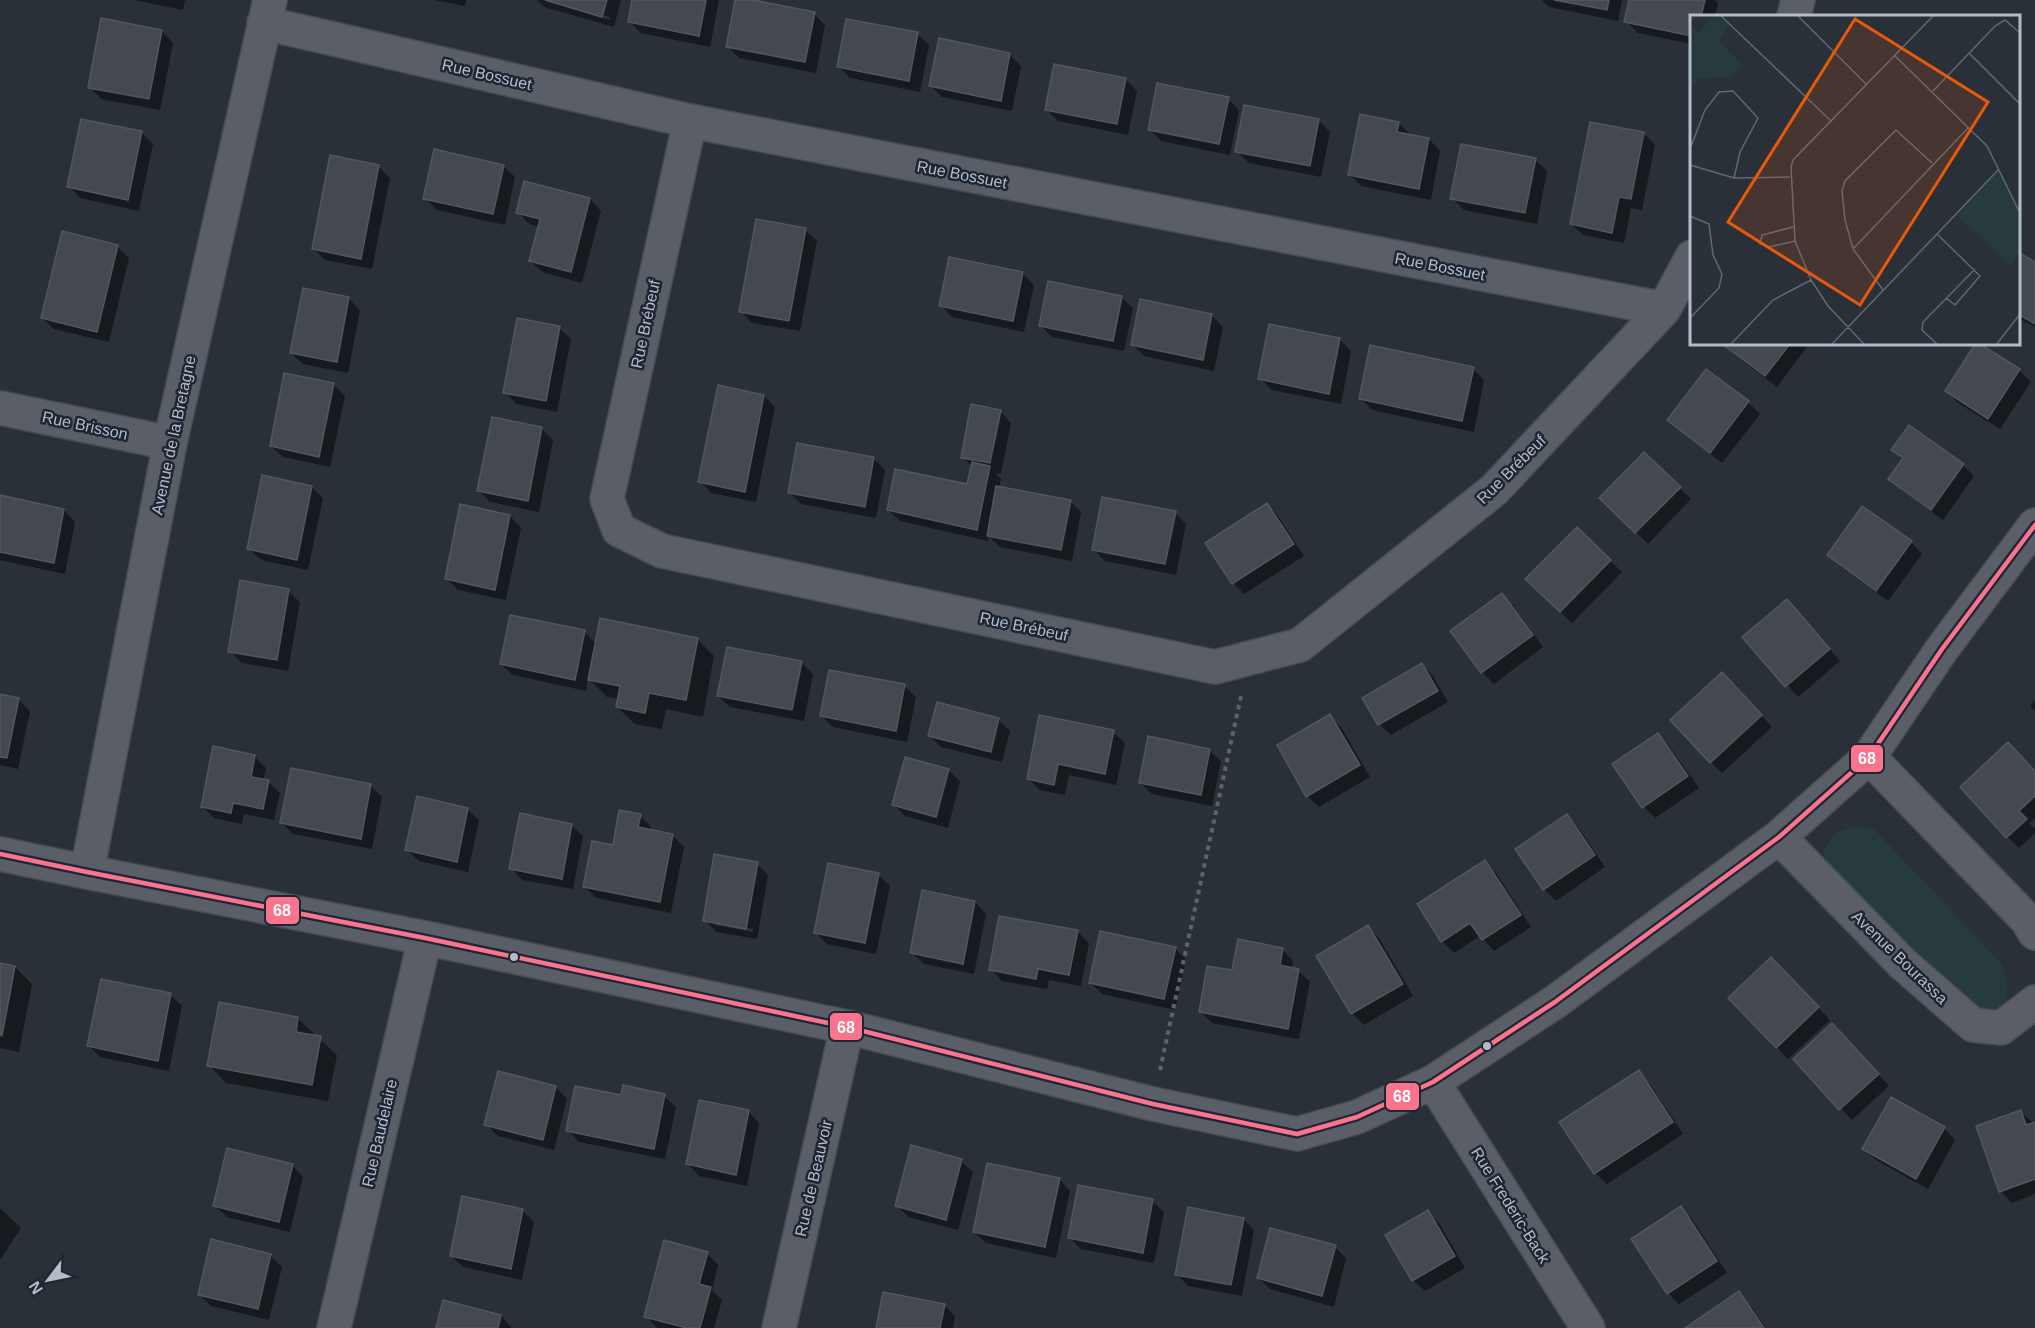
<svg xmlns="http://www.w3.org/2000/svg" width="2035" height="1328" font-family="Helvetica,sans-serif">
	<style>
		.green { fill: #273a3e }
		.shadow { fill: #0007; fill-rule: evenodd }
		.building { fill: #444950; stroke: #52575f; stroke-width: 1.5 }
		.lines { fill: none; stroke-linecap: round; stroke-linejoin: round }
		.minor-casing { stroke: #484c53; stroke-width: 36 }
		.path { stroke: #5d636a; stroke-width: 4; stroke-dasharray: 4.5 4.5; stroke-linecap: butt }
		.minor { stroke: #5a5e66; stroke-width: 33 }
		.bus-1-casing { stroke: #1d2633; stroke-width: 9 }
		.bus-1 { stroke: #fc738d; stroke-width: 4.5 }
		.bus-dot { fill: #b4bcc9; stroke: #1d2633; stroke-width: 2 }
		.labels { text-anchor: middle; stroke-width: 5; stroke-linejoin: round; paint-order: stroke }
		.street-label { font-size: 16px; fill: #b4bcc9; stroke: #1d2633 }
		.inset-road { fill: none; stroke: #616872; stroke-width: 1.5 }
		.view { fill: #e8590c; fill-opacity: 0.15; stroke: #e8590c; stroke-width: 3 }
		.inset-edge { fill: none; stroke: #b4bcc9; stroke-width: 3 }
		.line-badge { stroke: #1d2633; stroke-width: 2 }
		.badge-label { font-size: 16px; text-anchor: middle; font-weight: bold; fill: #fff }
	</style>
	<rect width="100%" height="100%" fill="#2a3038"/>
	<path class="green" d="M1853,826L1874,829L2002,964L2008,983L2006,1001L1988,1015L1960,1023L1825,873L1824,849L1836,833Z"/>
	<path class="shadow" d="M134,0H185L183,10Z
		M434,0H466L465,6Z
		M537,0H544L609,20L610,17L551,0H621L614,27L544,7Z
		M633,0H719L710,47L641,33L629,21Z
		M737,0L814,14L825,25L816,73L739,58L728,46Z
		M1542,0H1622L1618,21L1549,7Z
		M1631,0H1715L1718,3L1715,16H1692V44L1638,33L1626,21Z
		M162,31L173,43L160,110L101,99L90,87Z
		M917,34L929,45L920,92L850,78L839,67Z
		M940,40L1010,55L1021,66L1012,111L942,97L930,85Z
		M1125,79L1137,91L1128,135L1058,121L1047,110Z
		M1228,99L1239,110L1230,155L1161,141L1149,129Z
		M1319,121L1330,132L1321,177L1249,163L1237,151Z
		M1399,123L1410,135L1429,139L1440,151L1431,200L1361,186L1350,174Z
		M142,133L153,144L139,211L80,198L69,186Z
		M1644,134L1655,145L1642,210L1631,208L1624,243L1583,235L1571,224Z
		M1535,160L1547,171L1537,224L1464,210L1452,198Z
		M378,166L390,178L372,269L325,260L314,249Z
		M503,166L515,177L505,225L437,210L425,198Z
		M526,182L590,199L601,211L582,283L542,272L530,261L540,227L529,224L518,212Z
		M805,230L817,241L800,331L752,323L741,311Z
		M117,246L129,258L109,342L54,329L42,318Z
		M2018,254L2035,264V327L2018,318Z
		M1022,273L1034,285L1024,332L952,317L941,305Z
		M304,290L349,299L360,310L348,373L303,364L291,353Z
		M1121,297L1133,308L1124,351L1052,337L1041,326Z
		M1212,316L1223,327L1214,371L1144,356L1133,345Z
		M559,328L571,339L557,412L516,404L505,392Z
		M1340,340L1351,351L1341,404L1272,390L1260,378Z
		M1724,344H1809L1777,387L1735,355Z
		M1977,344L2019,370L2031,382L2000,429L1958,403L1947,391Z
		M1473,369L1484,380L1474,432L1372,410L1361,399Z
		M1706,371L1748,402L1760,414L1722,463L1681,431L1669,420Z
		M333,384L345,396L330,467L283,457L271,446Z
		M764,396L775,407L756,502L711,493L700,481Z
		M1000,411L1011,423L1001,474L995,473L1001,479L999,488L1070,501L1081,512L1072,561L1000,547L989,536L988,541L900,521L888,510L968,486L973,467L962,457Z
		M542,429L553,440L539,512L490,502L479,491Z
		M1893,450L1963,465L1974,476L1943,520L1902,490L1890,479L1903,460Z
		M1644,454L1691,499L1648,544L1601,498Z
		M873,458L885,470L876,518L801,504L790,493Z
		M312,487L323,498L308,570L261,560L249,549Z
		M0,499L64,510L75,522L65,574L0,560Z
		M1267,504L1278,516L1304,556L1244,594L1233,583Z
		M1175,513L1186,524L1176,575L1105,561L1093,549Z
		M510,516L521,528L506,600L458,590L447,579Z
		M1577,529L1622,572L1572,623L1527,579Z
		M1911,542L1922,554L1888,601L1840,566L1829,555Z
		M288,591L300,602L288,671L242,663L230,651Z
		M1502,595L1513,606L1543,647L1494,684L1482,672L1452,632Z
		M1798,612L1840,661L1798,697L1744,637Z
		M584,631L596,644L697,639L714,656L703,717L666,709L662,729L635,724L617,707L619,699L607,697L588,678L586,691L513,675L501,664Z
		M801,662L813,674L804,721L730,707L718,696Z
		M1422,664L1433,676L1448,702L1391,735L1379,724Z
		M1733,685L1772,727L1722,773L1711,762Z
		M904,686L916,697L907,742L833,727L822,716Z
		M0,696L18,699L30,711L18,769L0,765Z
		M2035,700V711L2030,706Z
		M1330,716L1341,727L1370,777L1319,807L1307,796Z
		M998,719L1010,731L1002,762L941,747L930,736Z
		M1113,732L1125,743L1116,785L1069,775L1065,795L1040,790L1028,778Z
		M1658,735L1669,746L1699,788L1655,818L1644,807Z
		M1209,750L1221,761L1212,806L1152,794L1141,783Z
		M254,756L266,768L263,781L268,782L280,793L274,820L244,814L242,824L214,818L202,806Z
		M948,770L960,781L948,828L905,816L894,805Z
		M2035,772V818L2029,823L2035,829V833L2019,848L2008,837Z
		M371,786L382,797L372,849L293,834L281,822Z
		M467,809L479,820L468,872L419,861L407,850Z
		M640,815L651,827L650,831L672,835L684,847L671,913L596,898L585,887Z
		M1567,816L1578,827L1605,867L1556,901L1544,889L1517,849Z
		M571,825L583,836L573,889L522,880L511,868Z
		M1485,862L1496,873L1531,927L1494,951L1480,936L1454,953L1442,941L1419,905Z
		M757,864L768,875L757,939L716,932L705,920ZM716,922L753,929V932L716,925Z
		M878,875L890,886L876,954L827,944L816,933Z
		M975,902L986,914L974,974L924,964L912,953Z
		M1368,927L1379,938L1413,996L1364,1025L1352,1013L1318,956Z
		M1077,931L1089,943L1081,986L1049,980L1047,989L1002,981L991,969Z
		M1175,948L1186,960L1175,1010L1102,994L1090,982Z
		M1282,949L1293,961L1292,969L1298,971L1310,982L1299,1039L1212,1023L1201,1012L1233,972Z
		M0,964L15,967L32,984L19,1052L0,1048Z
		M1783,970L1830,1020L1788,1059L1730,998Z
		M170,995L182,1006L169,1071L100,1057L89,1046Z
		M297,1018L337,1055L328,1101L226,1083L209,1065Z
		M1844,1036L1889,1086L1852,1120L1795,1059Z
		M1638,1072L1650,1084L1683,1134L1607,1184L1595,1173Z
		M556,1087L567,1099L554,1150L498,1136L486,1124Z
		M664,1096L676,1107L665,1159L579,1142L568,1130L622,1097Z
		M748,1111L759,1123L747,1186L699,1176L688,1164Z
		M2021,1112L2035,1124V1194L2012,1203L2000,1191Z
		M1944,1128L1955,1140L1928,1189L1876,1160L1864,1149Z
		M961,1161L973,1172L958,1230L908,1217L897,1205Z
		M292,1165L303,1177L290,1232L227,1217L215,1206Z
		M1059,1179L1070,1191L1056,1258L986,1243L974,1232Z
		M1152,1201L1164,1212L1154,1263L1081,1249L1069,1237Z
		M0,1208L21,1228L0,1260Z
		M1680,1208L1692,1219L1727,1273L1679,1304L1668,1293Z
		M522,1210L534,1222L522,1280L463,1267L451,1256Z
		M1428,1212L1439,1223L1465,1268L1425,1291L1413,1280Z
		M1243,1219L1254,1230L1242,1296L1188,1286L1177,1274Z
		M1335,1247L1346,1258L1334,1307L1270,1289L1258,1278Z
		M707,1253L718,1265L712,1290L722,1300L714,1328H657L646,1316Z
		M271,1256L282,1267L269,1320L211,1306L199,1294Z
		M1739,1293L1750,1305L1766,1328H1688Z
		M944,1305L955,1316L953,1328H878Z
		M501,1316L512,1328H437Z"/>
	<path class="building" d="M545,0H607L602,17Z
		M632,0H706L699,36L628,22Z
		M735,0H753L815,12L805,62L726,47Z
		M1554,0H1609L1607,10Z
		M1629,0H1705L1701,16H1692V36L1624,22Z
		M101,18L162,30L149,99L88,88Z
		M846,19L918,32L909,81L837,67Z
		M939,38L1010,53L1001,101L929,86Z
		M1054,64L1126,78L1117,124L1045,110Z
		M1157,83L1229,97L1219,144L1148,130Z
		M1244,105L1319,119L1310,166L1235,152Z
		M1360,114L1399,122L1397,132L1429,138L1419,189L1348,175Z
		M81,119L142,131L128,200L67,187Z
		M1590,122L1644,132L1631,199L1619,197L1612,233L1570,224Z
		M1461,144L1536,158L1525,213L1450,199Z
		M434,149L504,165L493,214L423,199Z
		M330,155L379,165L361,259L312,249Z
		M524,181L590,198L571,272L529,261L540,219L516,213Z
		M756,219L806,228L789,321L739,312Z
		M62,231L118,245L97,332L41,318Z
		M2018,252L2035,262V324L2018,314Z
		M949,257L1023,272L1013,321L939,306Z
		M1048,281L1122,296L1113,341L1039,326Z
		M303,288L349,297L337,362L290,353Z
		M1140,299L1212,314L1203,360L1131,345Z
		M517,318L560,326L546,401L503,393Z
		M1269,324L1340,338L1329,394L1258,379Z
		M1722,344H1790L1765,376Z
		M1975,344H1980L2020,369L1988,419L1945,391Z
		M1370,345L1474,367L1462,421L1359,399Z
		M1706,369L1749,401L1710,453L1667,420Z
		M284,373L334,383L319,457L270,446Z
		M718,385L764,395L745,492L698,482Z
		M971,404L1001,410L990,463L961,458Z
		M492,417L542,427L528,501L477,491Z
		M1909,425L1964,464L1931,510L1888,479L1903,458L1891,450Z
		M797,443L874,457L865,507L788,493Z
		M1644,452L1681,487L1635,533L1599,498Z
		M972,462L990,466L977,530L887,510L895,469L967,484Z
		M262,475L312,486L297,560L247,549Z
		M996,486L1071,500L1061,550L987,536Z
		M0,495L64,509L54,563L0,552Z
		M1102,497L1176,511L1165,564L1092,550Z
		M1267,503L1294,544L1232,584L1205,543Z
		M460,504L510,515L495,590L445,579Z
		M1862,506L1912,541L1876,591L1827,555Z
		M1577,527L1611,560L1560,612L1525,579Z
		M240,580L289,589L277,660L228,652Z
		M1502,593L1533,635L1481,673L1450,631Z
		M1787,599L1830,649L1785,687L1742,637Z
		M510,615L585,630L575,680L500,664Z
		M600,618L698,638L686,700L649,693L645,713L616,707L620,686L588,680Z
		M727,647L802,661L792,710L717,696Z
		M1422,663L1438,691L1378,725L1362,698Z
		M829,670L905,684L896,731L820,716Z
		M1722,672L1762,715L1710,763L1670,720Z
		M0,694L19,698L7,758L0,757Z
		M937,702L999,718L991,752L928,736Z
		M1330,714L1360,765L1306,797L1277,745Z
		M1039,715L1114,730L1105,774L1058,764L1054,785L1027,779Z
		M1658,733L1688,776L1642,808L1612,764Z
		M1148,736L1210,749L1201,795L1139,783Z
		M2008,742L2035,771V796L2019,811L2027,819L2006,838L1960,787Z
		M213,746L255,755L251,777L269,780L263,809L233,803L231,813L201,807Z
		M905,757L949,769L936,817L892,805Z
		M291,768L371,784L361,839L280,823Z
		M417,796L468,808L457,862L405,850Z
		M619,810L641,814L638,827L673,834L660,902L583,887L592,841L613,845Z
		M520,813L572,824L562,879L509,869Z
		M1567,814L1595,855L1543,890L1515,849Z
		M714,854L758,862L746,929L703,921Z
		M1485,860L1521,915L1482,940L1470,923L1441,942L1417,904Z
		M828,863L879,873L865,943L814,933Z
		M922,890L975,901L963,964L910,953Z
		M999,916L1078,930L1069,975L1038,969L1036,979L989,970Z
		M1368,925L1403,984L1351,1014L1316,956Z
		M1100,931L1176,947L1164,999L1089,983Z
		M1238,939L1283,948L1280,965L1299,969L1288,1029L1199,1012L1207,966L1232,970Z
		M1771,957L1819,1007L1776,1048L1728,998Z
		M0,963L15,966L2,1036L0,1035Z
		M101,979L171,993L158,1061L87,1046Z
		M219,1002L298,1017L296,1032L321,1036L312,1085L207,1066Z
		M1832,1023L1879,1074L1839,1110L1793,1059Z
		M1639,1070L1673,1122L1594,1174L1559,1122Z
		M498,1071L556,1086L543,1140L484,1125Z
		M623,1085L665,1094L654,1149L566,1131L575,1086L621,1095Z
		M1891,1097L1945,1127L1916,1179L1862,1149Z
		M699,1100L749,1110L736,1175L686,1164Z
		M2021,1110L2026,1125L2035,1122V1179L1999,1192L1976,1126Z
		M911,1145L962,1159L946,1220L895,1206Z
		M227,1148L293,1164L279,1222L213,1206Z
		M987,1163L1060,1178L1045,1247L973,1232Z
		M1078,1185L1153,1199L1143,1253L1068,1238Z
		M462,1196L523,1209L511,1269L450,1256Z
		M1681,1206L1717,1261L1667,1294L1631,1239Z
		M1188,1207L1244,1218L1231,1285L1175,1275Z
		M1428,1210L1455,1256L1412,1281L1385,1235Z
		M1270,1228L1336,1245L1322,1296L1257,1278Z
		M211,1239L271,1254L258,1309L198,1295Z
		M664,1240L708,1252L699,1284L711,1287L700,1328H687L644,1317Z
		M1739,1291L1764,1328H1685Z
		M883,1292L945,1304L940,1328H876Z
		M443,1300L501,1315L498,1328H436Z"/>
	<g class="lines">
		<defs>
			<path id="minor" d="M1794,16L1798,0
				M264,23L690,121L1664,309
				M690,121L607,499L619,530L662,551L1215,667L1300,645L1494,490L1664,309L1692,257
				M0,408L170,443
				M1869,757L2027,920L2035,933
				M1779,837L1902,963L1973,1025L2001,1028L2035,1002
				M0,854L87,872L425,938L847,1027L1153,1104L1297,1134L1357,1117L1433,1082L1555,1002L1779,837L1869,757L1942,649L2035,525
				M87,872L170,443L270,0
				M1433,1082L1588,1328
				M334,1328L425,938
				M779,1328L847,1027"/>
		</defs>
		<use href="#minor" class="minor-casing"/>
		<path class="path" d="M1160,1070L1241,696"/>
		<use href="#minor" class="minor"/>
		<defs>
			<path id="bus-1" d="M0,854L87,872L425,938L847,1027L1153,1104L1297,1134L1357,1117L1433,1082L1555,1002L1779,837L1869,757L1942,649L2035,525"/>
		</defs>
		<use href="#bus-1" class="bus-1-casing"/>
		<use href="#bus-1" class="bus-1"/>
	</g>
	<g class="bus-dot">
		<circle cx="514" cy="957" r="5"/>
		<circle cx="1487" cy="1046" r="5"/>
	</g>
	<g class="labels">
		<g class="street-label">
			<text transform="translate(487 74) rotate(13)" y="6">Rue Bossuet</text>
			<text transform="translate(962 174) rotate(11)" y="6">Rue Bossuet</text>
			<text transform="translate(1440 266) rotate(11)" y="6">Rue Bossuet</text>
			<text transform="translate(645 324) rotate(-78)" y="6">Rue Brébeuf</text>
			<text transform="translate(85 425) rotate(12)" y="6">Rue Brisson</text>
			<text transform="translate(173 435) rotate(-78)" y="6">Avenue de la Bretagne</text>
			<text transform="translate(1511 469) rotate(-45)" y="6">Rue Brébeuf</text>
			<text transform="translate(1024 626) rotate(12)" y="6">Rue Brébeuf</text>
			<text transform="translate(1900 957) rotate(44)" y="6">Avenue Bourassa</text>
			<text transform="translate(379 1133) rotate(-77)" y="6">Rue Baudelaire</text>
			<text transform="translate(813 1178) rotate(-77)" y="6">Rue de Beauvoir</text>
			<text transform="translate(1511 1205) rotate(58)" y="6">Rue Frederic-Back</text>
		</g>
	</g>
	<g transform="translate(1690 15)">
		<rect width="330" height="330" fill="#2a3038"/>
		<path d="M24,1L40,9L29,26L52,50L41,62L9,63L0,78V10L9,18ZM309,154L330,198V237L321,251L267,200Z" fill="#273a3e"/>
		<path class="inset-road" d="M30,0L142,107M107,0L177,70M279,38L330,89M205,41L297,131L330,198M243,76L305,11L315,5L330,18M0,134L15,95L29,77L43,76L68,103L50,137L44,163M0,150L44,163L100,162M0,201L19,209L23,240L32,259L29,273L0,303M103,212L72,220L70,229L79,232L105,226M247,219L290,261L265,290L256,283M163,234L279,112M193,275L163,234L155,205L152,176L155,166L206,115L242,148M40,330L83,285L121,265M141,330L309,154M175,330L138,291L121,265L105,226L101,152L103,145L244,0M248,330L232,315L233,307L285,254M306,330L330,299"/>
		<path class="view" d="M165,4L298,87L170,290L38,207Z"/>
		<rect width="330" height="330" class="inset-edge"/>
	</g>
	<g class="line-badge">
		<rect x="1850" y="744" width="34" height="29" rx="6" fill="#fc738d"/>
		<rect x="265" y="896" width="35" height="29" rx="6" fill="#fc738d"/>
		<rect x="829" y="1012" width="34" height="29" rx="6" fill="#fc738d"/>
		<rect x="1385" y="1082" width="35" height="29" rx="6" fill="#fc738d"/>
	</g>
	<g class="badge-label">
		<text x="1867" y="764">68</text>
		<text x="282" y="916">68</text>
		<text x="846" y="1033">68</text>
		<text x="1402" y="1102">68</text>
	</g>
	<g transform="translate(48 1280) rotate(238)" stroke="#1d2633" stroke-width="4.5" paint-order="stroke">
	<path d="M0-4.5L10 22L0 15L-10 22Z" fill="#b4bcc9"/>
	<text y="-9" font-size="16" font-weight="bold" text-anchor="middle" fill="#b4bcc9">N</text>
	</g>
</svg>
